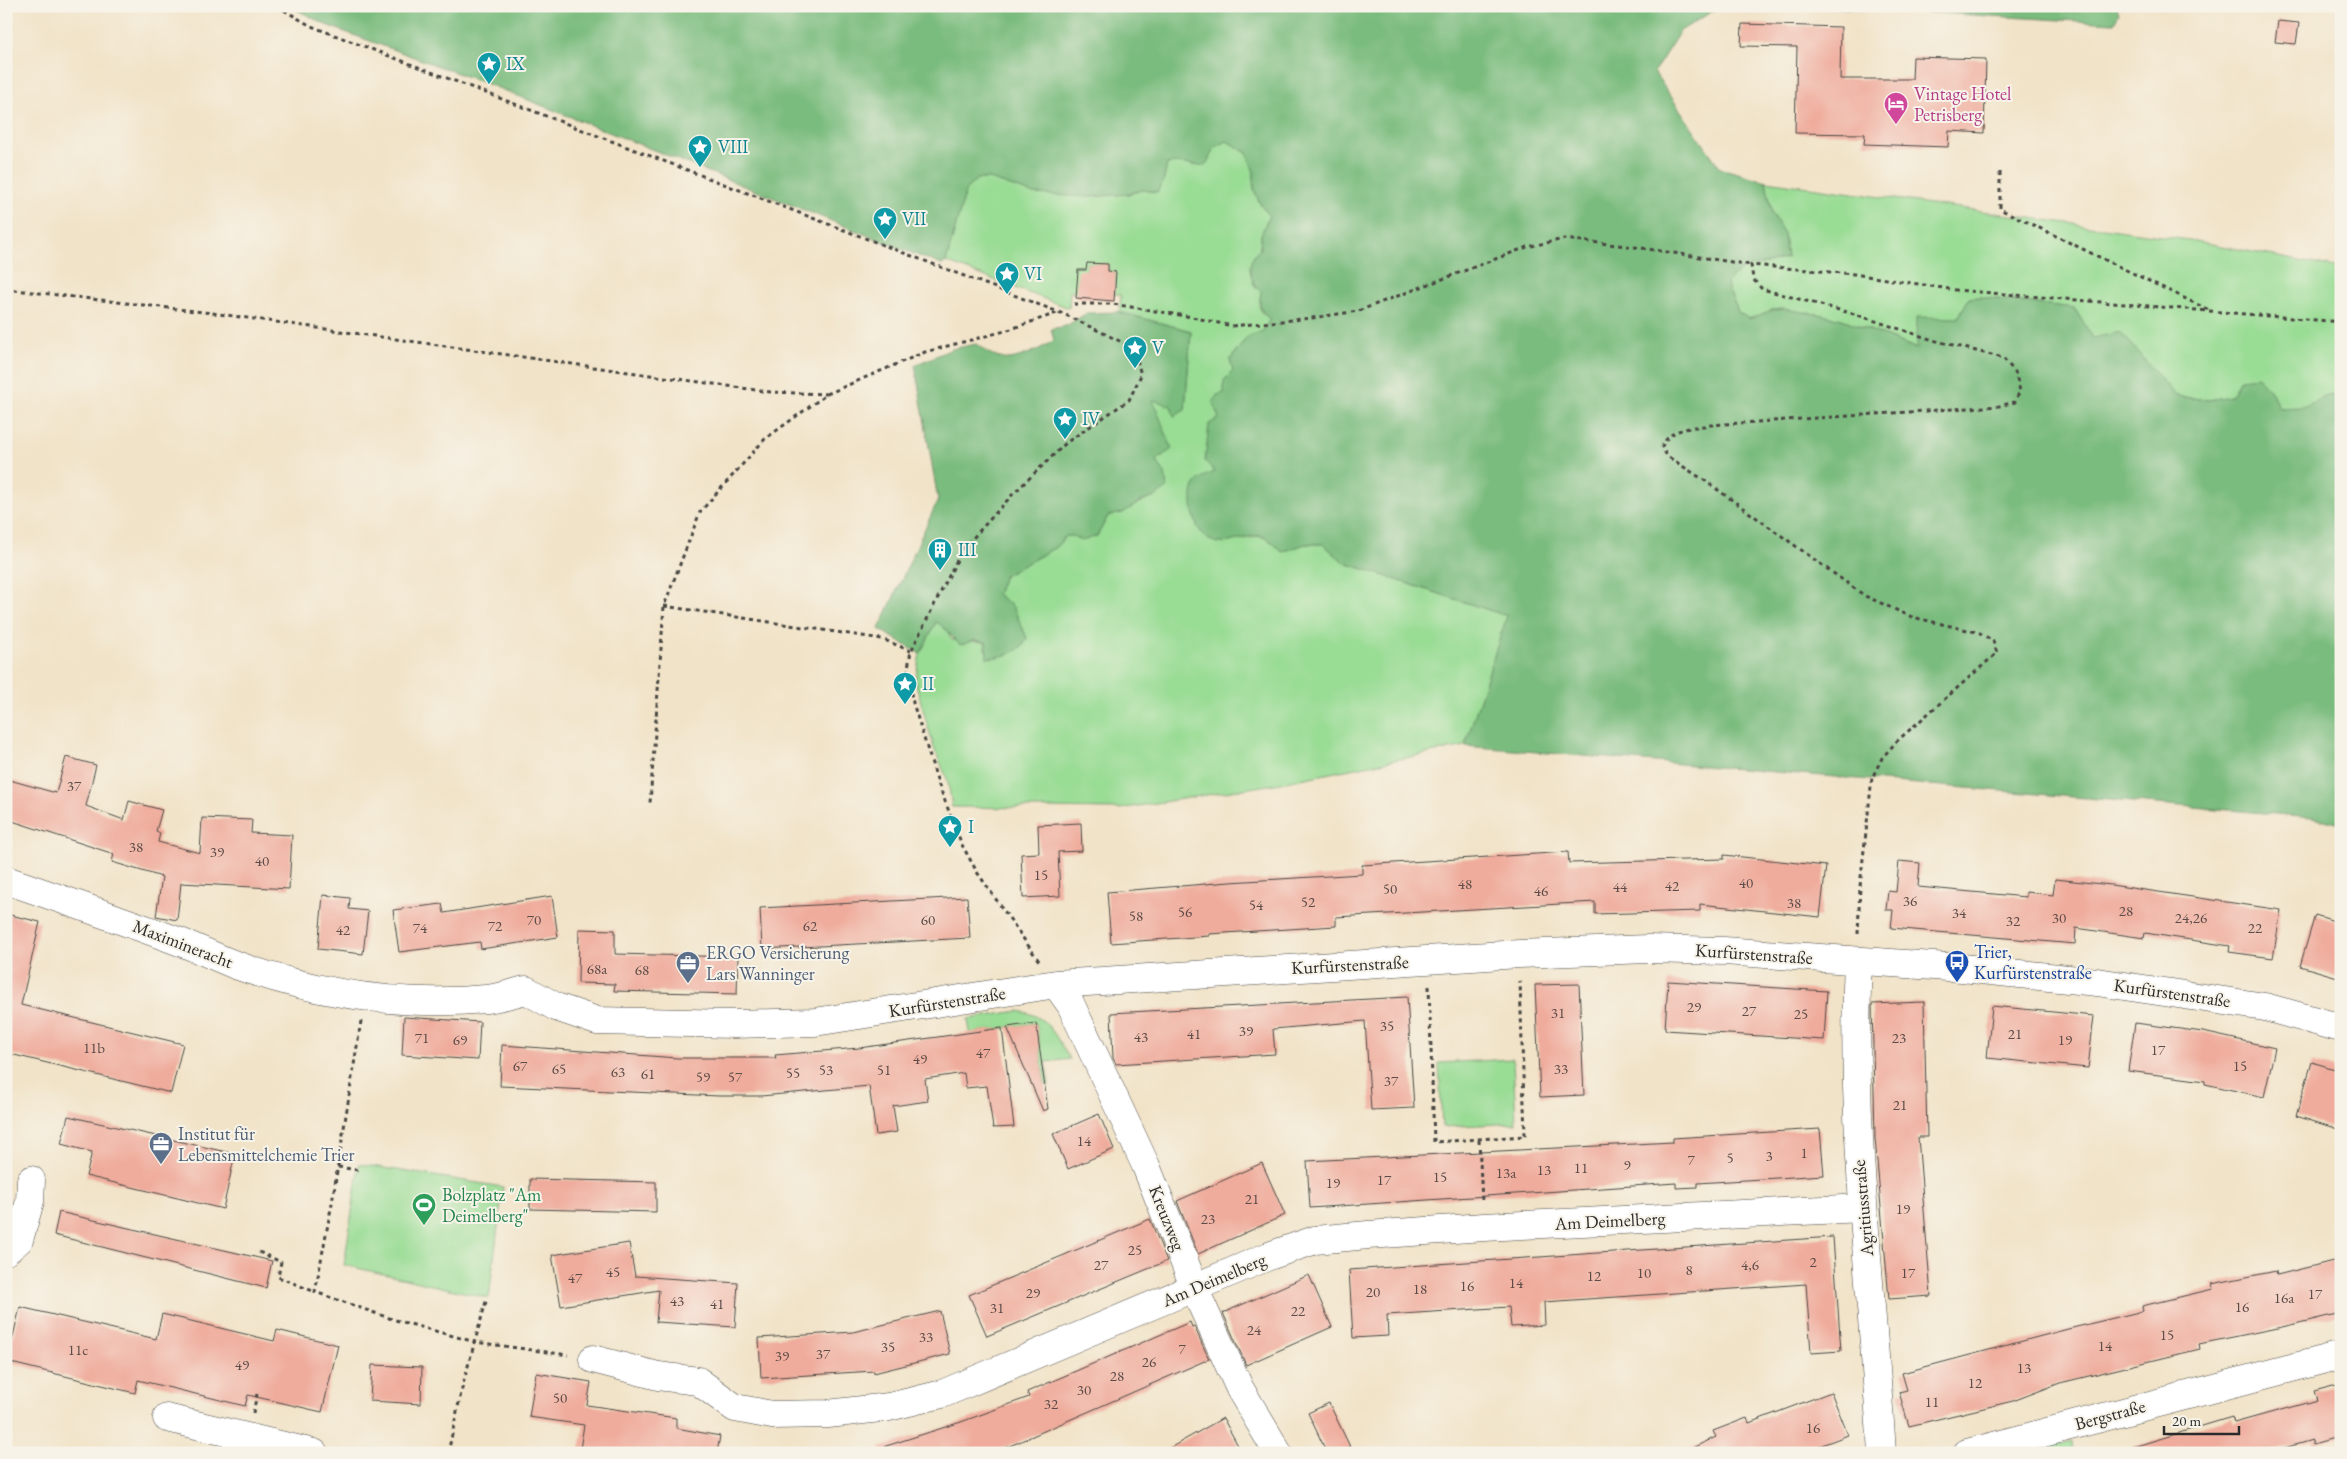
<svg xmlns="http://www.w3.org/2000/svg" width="2347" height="1459" font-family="'EB Garamond',serif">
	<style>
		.green { fill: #99dc94; stroke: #628460 }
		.forest { fill: #7abc7e; stroke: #527454 }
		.building { fill: #efac9c }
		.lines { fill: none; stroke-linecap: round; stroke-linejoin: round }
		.minor-casing { stroke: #494743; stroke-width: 29 }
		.path { stroke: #494743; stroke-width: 3; stroke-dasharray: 4 4; stroke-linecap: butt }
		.minor { stroke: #fff; stroke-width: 28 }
		.labels { text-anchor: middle; stroke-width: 4; stroke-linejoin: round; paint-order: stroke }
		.number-label { font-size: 15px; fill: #5c4b47 }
		.culture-label { font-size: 18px; fill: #0d838f; stroke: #f7f3e8; text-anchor: start }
		.hotel-label { font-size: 18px; fill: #b23c85; stroke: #f7f3e8; text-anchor: start }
		.street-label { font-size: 18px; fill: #2b2b2b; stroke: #f7f3e8 }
		.transit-label { font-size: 18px; fill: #164399; stroke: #f7f3e8; text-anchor: start }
		.service-label { font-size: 18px; fill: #4e5e75; stroke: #f7f3e8; text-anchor: start }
		.leisure-label { font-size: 18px; fill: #27864d; stroke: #f7f3e8; text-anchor: start }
	</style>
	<rect width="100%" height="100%" fill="#f7f3e8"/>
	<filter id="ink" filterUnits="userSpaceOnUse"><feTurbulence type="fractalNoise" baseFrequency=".02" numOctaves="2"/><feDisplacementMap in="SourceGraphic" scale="10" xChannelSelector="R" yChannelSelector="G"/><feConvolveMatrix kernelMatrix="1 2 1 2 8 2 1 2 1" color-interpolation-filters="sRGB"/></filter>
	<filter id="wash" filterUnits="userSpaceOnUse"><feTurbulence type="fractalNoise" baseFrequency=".0096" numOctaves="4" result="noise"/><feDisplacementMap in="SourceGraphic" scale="20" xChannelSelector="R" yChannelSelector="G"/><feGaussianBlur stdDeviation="1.12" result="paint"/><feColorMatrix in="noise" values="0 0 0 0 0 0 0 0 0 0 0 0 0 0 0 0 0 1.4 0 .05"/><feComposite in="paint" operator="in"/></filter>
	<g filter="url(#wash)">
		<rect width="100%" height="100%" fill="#f1e3c8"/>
		<path class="green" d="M1227,141L1247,153L1254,172V189L1259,202L1269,215L1261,235L1260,249L1253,256L1262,291L1259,305L1262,313L1270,319L1263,331L1247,337L1230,360L1233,371L1224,393L1215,472L1219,543L1261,536L1272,542L1282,552L1305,544H1323L1345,563L1507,616L1465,746L1281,783L1119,809L952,807L948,781L934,748L915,681L920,654L936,622L945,627L952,640L986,642L985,650L1023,646L1027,638L1013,607L997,594L1004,576L1056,547L1066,536H1097L1108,516C1127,512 1138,502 1155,497L1165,473L1156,460L1153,399L1185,409L1191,331L1119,312L1121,295L1114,294L1116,272L1108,271V264L1087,263L1086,270L1077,292H1070L1069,308L946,262L966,189L977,179H990L1034,194H1128L1142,190L1157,192L1164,179L1167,164L1180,162L1195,166L1214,148Z
			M1766,181L2196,241L2341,269V395L2326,396L2303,407L2279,408L2270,389L2240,379L2231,396L2209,400L2176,396L2148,367L2093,338L2074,308L1980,297L1969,298L1959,318L1918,349L1842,319L1823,315L1783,309L1772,310L1749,319L1738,312C1735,301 1728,294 1727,282L1742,269L1787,258L1784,234L1772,213Z
			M1018,1011C1049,1015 1054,1035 1070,1059L1046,1062L1049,1085H1045L1036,1023L970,1033L968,1019Z
			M1513,1059L1516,1123L1442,1127L1439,1063Z
			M359,1164L503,1187L489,1298L344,1265Z
			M2072,1441L2073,1453H2025Z"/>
		<path class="forest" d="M290,6H1721L1680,31L1654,72L1720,168L1766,181L1772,213L1784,234L1787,258L1742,269L1727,282C1728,294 1735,301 1738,312L1749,319L1772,310L1783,309L1823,315L1842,319L1917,349V317L1958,318L1969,298L1980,297L2074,308L2093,338L2120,332L2176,396L2209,400L2231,396L2240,379L2258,377L2270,389L2279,408L2303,407L2326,396L2341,395V824L2312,817L1465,746L1507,616L1345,563L1323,544H1305L1282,552C1277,547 1269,537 1261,536C1250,534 1231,544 1219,543C1196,540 1191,512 1192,494C1193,480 1204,476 1215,472L1205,461L1209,424L1219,418L1213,403L1217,395L1224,393V380L1233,371L1230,360L1247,337L1263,331L1270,319C1259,310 1259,305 1261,291L1255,287C1249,271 1246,262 1260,249L1261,235L1269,215L1259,202L1254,189V172L1247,153L1227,141L1214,148L1206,165C1192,166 1181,162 1167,164L1164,179L1157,192L1142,190L1128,194L1090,197L1034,194L990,179H977L966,189L946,262L942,265L493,86L326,25Z
			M1812,6H2119L2117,8L2119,13L2114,23Z
			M1119,312L1191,331L1185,410L1174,416L1171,406L1153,400L1172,449L1156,460L1165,473L1167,488L1155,497L1140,502L1123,513L1108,516L1097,536L1082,541L1073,536H1066L1056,547L1004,576L997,594L1013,607L1027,638C1020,654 1002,657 987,658L986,642L975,640L961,645C950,638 948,628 936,622L920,654L879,629L938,500L915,365L952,349L976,344C984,350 994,357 1004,359C1015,361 1046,347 1054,340L1051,329L1066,326L1087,313Z"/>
		<g id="blocks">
			<path class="building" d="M2278,21L2299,23L2296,44L2275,42Z
				M1742,24L1841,27L1840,79H1912L1913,57L1986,59L1984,133L1949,131L1948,147L1864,144L1865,134L1795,133L1797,47L1741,46Z
				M1087,263L1108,264V271L1116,272L1114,301L1076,298L1078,270H1086Z
				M66,757L96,765L86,806L124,820L129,801L162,810L156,831L160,833L158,842L200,853L202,818L252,820L251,833L292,835L289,889L181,883L177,920L156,916L162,877L112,862L114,854L6,819V779L56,793Z
				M1081,823L1082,851L1058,852L1060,896L1023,898L1021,854L1039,853L1038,825Z
				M1568,852L1569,863L1724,859V855L1826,866L1820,917L1700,904V911L1595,914V902L1336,917V926L1209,934V936L1111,943L1107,892L1230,882L1362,874V865Z
				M1899,861L1920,863L1918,887L2026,897V892L2053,895L2055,879L2111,885L2281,910L2273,958L2229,952L2230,946L2145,933L2144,938L2076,928L2075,944L1891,928L1893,910H1886L1888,891L1896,892Z
				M323,895L350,898L349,909L368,911L363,954L318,949Z
				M552,896L558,937L481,949L480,942L399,952L393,910L442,904L444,913Z
				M967,897L970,938L762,949L760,908Z
				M6,914L40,922L21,1005L183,1044L171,1093L6,1053Z
				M2315,915L2341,923V978L2300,966Z
				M579,929L615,930V954L738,957L737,994L614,991L615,984L578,983Z
				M1668,981L1827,991L1824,1040L1665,1030Z
				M1579,984L1584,1095L1540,1097L1535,985Z
				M1407,997L1414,1108L1371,1110L1365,1021L1273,1029L1275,1054L1116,1064L1113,1058L1111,1013Z
				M1924,1002L1927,1137H1918L1931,1296L1889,1299L1875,1138L1872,1004Z
				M1992,1006L2094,1016L2088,1068L1987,1058Z
				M404,1017L480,1022L478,1060L402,1055Z
				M1036,1023L1048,1109L1043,1111L1007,1027Z
				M2135,1023L2203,1032L2275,1048L2264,1097L2205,1084V1081L2128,1071Z
				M1002,1028L1014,1127L993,1128L987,1086L966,1088L964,1073L925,1079L928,1101L893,1106L897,1132L876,1135L869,1086L761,1096H719L500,1086L502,1045L677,1058H776L775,1055L859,1048Z
				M2312,1062L2341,1071V1130L2296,1116Z
				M1099,1114L1114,1149L1068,1169L1053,1134Z
				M68,1116L235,1154L223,1209L86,1176L92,1152L61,1144Z
				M1820,1129L1824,1175L1698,1183V1187L1676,1188V1183L1310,1208L1307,1161L1673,1142V1138Z
				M1262,1163L1285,1215L1198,1254L1177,1201Z
				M530,1179L656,1182V1212L530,1209Z
				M59,1212L272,1261L266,1288L54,1235Z
				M1150,1219L1167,1261L987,1336L969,1295Z
				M1833,1237L1841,1351L1811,1353L1806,1284L1544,1302L1545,1325L1511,1327L1509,1307L1387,1315L1388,1336L1353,1338L1349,1270Z
				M629,1243L635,1276L738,1283L735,1327L656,1322L659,1290L561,1306L552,1255Z
				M2341,1259V1313L2282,1327L2199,1344L2200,1349L2060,1383L2013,1401L1909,1426L1899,1392L1907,1390L1902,1373L2068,1329L2143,1311L2142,1306L2213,1289L2212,1284L2276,1271L2277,1275Z
				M1309,1275L1332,1327L1246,1365L1223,1313Z
				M20,1307L156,1339L162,1314L274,1341L277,1330L338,1345L322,1412L248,1395L245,1406L138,1380L135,1393L7,1362Z
				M940,1311L950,1354L874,1373V1371L761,1378L759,1338L853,1332Z
				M1190,1322L1192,1327L1194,1326L1209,1359L1012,1445L992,1453H881L880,1448L961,1422L1029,1397L1027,1392Z
				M372,1365L422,1367L421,1404L370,1401Z
				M536,1373L591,1382L587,1405L676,1418V1428L720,1436L717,1453H606L580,1449L584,1425L529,1417Z
				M2341,1384V1436L2313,1444L2312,1440L2267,1453H2134L2133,1447L2212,1423L2232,1417L2234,1423L2317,1400L2314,1391Z
				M1831,1392L1848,1435L1801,1453H1681L1716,1437L1713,1431L1747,1418L1749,1423Z
				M1329,1403L1353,1453H1327L1308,1413Z
				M1223,1418L1242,1453H1161Z"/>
		</g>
	</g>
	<g filter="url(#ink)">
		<use href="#blocks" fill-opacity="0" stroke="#494743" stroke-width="1"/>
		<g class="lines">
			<defs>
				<path id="minor" d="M6,880C67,901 128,922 188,945C203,951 218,958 233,964C316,994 398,1007 486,999C499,998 513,993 526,990L556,1007L597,1021L734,1024L815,1022L1056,984L1519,954L1648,949L1724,951L1962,968L2097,982L2265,1007L2341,1028
					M1858,962C1850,1126 1872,1289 1882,1453
					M1056,984L1071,1005L1146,1166L1200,1301L1240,1389L1278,1453
					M6,1251L19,1240L30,1201L31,1180
					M593,1359L658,1376L698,1381L735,1408L772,1415L828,1414L889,1407L942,1394L1269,1256L1315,1240L1368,1235L1484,1227L1863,1208
					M167,1418L314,1453
					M1967,1453L2341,1355"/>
			</defs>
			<use href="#minor" class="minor-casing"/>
			<path class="path" d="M277,6L311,26L1066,315L1134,348L1141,375L1129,400L1067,442L1013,494L962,550L911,651L907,673L913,703L938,783L962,845L977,872L1039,961
				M2000,172V209L2211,311
				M6,289L212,313L770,392L827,394L765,439L700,512L664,606L650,803
				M1074,304H1113L1192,317L1232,326L1312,318L1358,311L1527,247L1564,239L1635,247L1751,265
				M827,394L925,352L1005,331L1057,313
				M664,606L882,639L911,651
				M1858,934L1860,886L1872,778L1882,758L1897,741L1997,653L1993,641L1980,633L1912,617L1865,596L1707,482L1667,456L1662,447C1670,427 1692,428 1711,425L1999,406L2015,402L2020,391L2015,372L2003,358L1933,340L1854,314L1762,289L1753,279L1751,265L1854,274L1956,290L2341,322
				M1429,986L1434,1142L1525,1136L1520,981
				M361,1021L332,1203L315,1292L392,1319L475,1342L568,1355
				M1479,1140L1482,1202
				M338,1167L358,1170
				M259,1252L281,1262L278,1277L315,1292
				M253,1413L257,1394
				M376,1453L377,1452
				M448,1453L463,1384L487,1298"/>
			<use href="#minor" class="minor"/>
		</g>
	</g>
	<defs>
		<symbol id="sight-pin" viewBox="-11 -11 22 30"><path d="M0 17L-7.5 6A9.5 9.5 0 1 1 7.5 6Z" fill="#0f9aa8" stroke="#f7f3e8"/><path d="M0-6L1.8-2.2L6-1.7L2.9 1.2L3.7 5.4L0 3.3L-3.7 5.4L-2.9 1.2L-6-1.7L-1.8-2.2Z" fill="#fff"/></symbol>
		<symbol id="hotel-pin" viewBox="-11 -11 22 30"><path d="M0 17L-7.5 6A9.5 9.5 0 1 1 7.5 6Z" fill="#d1479c" stroke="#f7f3e8"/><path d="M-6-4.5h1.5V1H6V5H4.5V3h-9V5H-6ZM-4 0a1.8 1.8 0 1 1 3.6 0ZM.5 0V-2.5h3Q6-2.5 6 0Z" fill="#fff"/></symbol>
		<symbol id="building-pin" viewBox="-11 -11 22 30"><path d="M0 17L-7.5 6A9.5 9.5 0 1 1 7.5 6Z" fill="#0f9aa8" stroke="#f7f3e8"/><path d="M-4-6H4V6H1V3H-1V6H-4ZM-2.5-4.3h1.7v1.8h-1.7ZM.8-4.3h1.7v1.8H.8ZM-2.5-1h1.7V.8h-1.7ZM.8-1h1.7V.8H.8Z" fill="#fff"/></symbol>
		<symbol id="bus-pin" viewBox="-11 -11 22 30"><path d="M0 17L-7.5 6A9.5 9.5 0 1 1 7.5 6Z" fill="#1a4fb4" stroke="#f7f3e8"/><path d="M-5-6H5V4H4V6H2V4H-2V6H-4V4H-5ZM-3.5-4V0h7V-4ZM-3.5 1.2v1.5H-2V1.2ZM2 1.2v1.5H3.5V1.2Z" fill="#fff"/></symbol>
		<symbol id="office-pin" viewBox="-11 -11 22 30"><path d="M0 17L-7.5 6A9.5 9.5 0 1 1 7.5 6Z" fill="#5c6f8a" stroke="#f7f3e8"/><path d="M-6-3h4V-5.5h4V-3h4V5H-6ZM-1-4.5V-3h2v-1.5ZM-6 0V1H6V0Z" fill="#fff"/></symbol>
		<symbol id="stadium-pin" viewBox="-11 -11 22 30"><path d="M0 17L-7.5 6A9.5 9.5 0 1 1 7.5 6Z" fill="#2e9e5b" stroke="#f7f3e8"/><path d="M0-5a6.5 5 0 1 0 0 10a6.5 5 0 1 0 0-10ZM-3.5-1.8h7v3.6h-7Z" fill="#fff"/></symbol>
	</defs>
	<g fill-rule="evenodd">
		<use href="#sight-pin" x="475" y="50" width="28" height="38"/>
		<use href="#hotel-pin" x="1882" y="90" width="28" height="38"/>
		<use href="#sight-pin" x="686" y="133" width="28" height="38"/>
		<use href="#sight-pin" x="871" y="205" width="28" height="38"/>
		<use href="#sight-pin" x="993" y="260" width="28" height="38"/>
		<use href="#sight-pin" x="1121" y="334" width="28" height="38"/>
		<use href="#sight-pin" x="1051" y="405" width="28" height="38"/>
		<use href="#building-pin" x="926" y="536" width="28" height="38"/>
		<use href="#sight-pin" x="891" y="670" width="28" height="38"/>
		<use href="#sight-pin" x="936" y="813" width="28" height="38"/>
		<use href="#bus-pin" x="1943" y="948" width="28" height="38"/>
		<use href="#office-pin" x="674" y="949" width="28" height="38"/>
		<use href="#office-pin" x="147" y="1130" width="28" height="38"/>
		<use href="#stadium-pin" x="410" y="1191" width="28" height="38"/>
	</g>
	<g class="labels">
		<g class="number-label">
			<text x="74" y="791">37</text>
			<text x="136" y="852">38</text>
			<text x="217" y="857">39</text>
			<text x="262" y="866">40</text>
			<text x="1041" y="880">15</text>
			<text x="1746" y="888">40</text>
			<text x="1465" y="889">48</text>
			<text x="1672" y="891">42</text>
			<text x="1620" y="892">44</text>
			<text x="1390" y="894">50</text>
			<text x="1541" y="896">46</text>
			<text x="1910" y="906">36</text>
			<text x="1308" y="907">52</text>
			<text x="1794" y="908">38</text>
			<text x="1256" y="910">54</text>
			<text x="2126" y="916">28</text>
			<text x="1185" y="917">56</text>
			<text x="1959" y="918">34</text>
			<text x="1136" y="921">58</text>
			<text x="2059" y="923">30</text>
			<text x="2191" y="923">24,26</text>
			<text x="534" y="925">70</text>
			<text x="928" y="925">60</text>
			<text x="2013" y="926">32</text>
			<text x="495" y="931">72</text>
			<text x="810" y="931">62</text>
			<text x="420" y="933">74</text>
			<text x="2255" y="933">22</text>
			<text x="343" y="935">42</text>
			<text x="597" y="974">68a</text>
			<text x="642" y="975">68</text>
			<text x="1694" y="1012">29</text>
			<text x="1749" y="1016">27</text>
			<text x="1558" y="1018">31</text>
			<text x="1801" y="1019">25</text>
			<text x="1387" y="1031">35</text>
			<text x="1246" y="1036">39</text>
			<text x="1194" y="1039">41</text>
			<text x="2015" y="1039">21</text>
			<text x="1141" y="1042">43</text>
			<text x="422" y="1043">71</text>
			<text x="1899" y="1043">23</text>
			<text x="460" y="1045">69</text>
			<text x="2065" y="1045">19</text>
			<text x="94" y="1053">11b</text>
			<text x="2158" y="1055">17</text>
			<text x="983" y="1058">47</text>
			<text x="920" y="1064">49</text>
			<text x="520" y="1071">67</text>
			<text x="2240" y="1071">15</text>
			<text x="559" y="1074">65</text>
			<text x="1561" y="1074">33</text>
			<text x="826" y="1075">53</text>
			<text x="884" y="1075">51</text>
			<text x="618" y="1077">63</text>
			<text x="793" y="1078">55</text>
			<text x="648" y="1079">61</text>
			<text x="703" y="1082">59</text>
			<text x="735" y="1082">57</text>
			<text x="1391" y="1086">37</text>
			<text x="1900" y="1110">21</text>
			<text x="1084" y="1146">14</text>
			<text x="1804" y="1158">1</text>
			<text x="1769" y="1161">3</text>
			<text x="1730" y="1163">5</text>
			<text x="1691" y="1165">7</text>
			<text x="1627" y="1170">9</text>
			<text x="1581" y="1173">11</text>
			<text x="1544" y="1175">13</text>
			<text x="1506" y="1178">13a</text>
			<text x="1440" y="1182">15</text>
			<text x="1384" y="1185">17</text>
			<text x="1333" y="1188">19</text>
			<text x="1252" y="1204">21</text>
			<text x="1903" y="1214">19</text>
			<text x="1208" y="1224">23</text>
			<text x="1135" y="1255">25</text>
			<text x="1813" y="1267">2</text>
			<text x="1101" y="1270">27</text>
			<text x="1750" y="1270">4,6</text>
			<text x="1689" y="1275">8</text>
			<text x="613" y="1277">45</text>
			<text x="1644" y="1278">10</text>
			<text x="1908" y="1278">17</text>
			<text x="1594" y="1281">12</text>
			<text x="575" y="1283">47</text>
			<text x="1516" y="1288">14</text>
			<text x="1467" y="1291">16</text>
			<text x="1420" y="1294">18</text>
			<text x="1373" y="1297">20</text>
			<text x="1033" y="1298">29</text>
			<text x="2315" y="1299">17</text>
			<text x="2284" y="1303">16a</text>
			<text x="677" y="1306">43</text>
			<text x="717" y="1309">41</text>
			<text x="2242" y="1312">16</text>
			<text x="997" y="1313">31</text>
			<text x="1298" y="1316">22</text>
			<text x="1254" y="1335">24</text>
			<text x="2167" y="1340">15</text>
			<text x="926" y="1342">33</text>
			<text x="2105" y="1351">14</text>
			<text x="888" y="1352">35</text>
			<text x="1182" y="1354">7</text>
			<text x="78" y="1355">11c</text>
			<text x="823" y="1359">37</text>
			<text x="782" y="1361">39</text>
			<text x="1149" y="1367">26</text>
			<text x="242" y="1370">49</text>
			<text x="2024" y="1373">13</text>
			<text x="1117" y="1381">28</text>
			<text x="1975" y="1388">12</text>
			<text x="1084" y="1395">30</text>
			<text x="560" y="1403">50</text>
			<text x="1932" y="1407">11</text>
			<text x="1051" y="1409">32</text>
			<text x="1813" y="1433">16</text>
		</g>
		<g class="culture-label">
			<text x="506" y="70">IX</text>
			<text x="718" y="153">VIII</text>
			<text x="902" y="225">VII</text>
			<text x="1024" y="280">VI</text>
			<text x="1152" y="354">V</text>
			<text x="1082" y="425">IV</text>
			<text x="958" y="556">III</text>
			<text x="922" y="690">II</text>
			<text x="968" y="833">I</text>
		</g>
		<g class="hotel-label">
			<text x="1914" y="100">Vintage Hotel<tspan x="1914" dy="21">Petrisberg</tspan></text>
		</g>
		<g class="street-label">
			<text transform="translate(183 944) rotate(21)" y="6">Maximineracht</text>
			<text transform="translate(1754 954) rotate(4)" y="6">Kurfürstenstraße</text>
			<text transform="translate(1350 965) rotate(-3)" y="6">Kurfürstenstraße</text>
			<text transform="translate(2172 993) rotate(8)" y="6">Kurfürstenstraße</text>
			<text transform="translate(947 1002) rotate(-9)" y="6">Kurfürstenstraße</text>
			<text transform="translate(1863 1208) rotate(-95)" y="6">Agritiusstraße</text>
			<text transform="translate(1167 1218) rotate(68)" y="6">Kreuzweg</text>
			<text transform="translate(1610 1221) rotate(-3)" y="6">Am Deimelberg</text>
			<text transform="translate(1214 1280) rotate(-23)" y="6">Am Deimelberg</text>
			<text transform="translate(2110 1415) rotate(-15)" y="6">Bergstraße</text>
		</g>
		<g class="transit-label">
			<text x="1974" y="958">Trier,<tspan x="1974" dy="21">Kurfürstenstraße</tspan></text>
		</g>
		<g class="service-label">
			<text x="706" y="959">ERGO Versicherung<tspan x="706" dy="21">Lars Wanninger</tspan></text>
			<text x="178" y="1140">Institut für<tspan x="178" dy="21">Lebensmittelchemie Trier</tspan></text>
		</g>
		<g class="leisure-label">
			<text x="442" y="1201">Bolzplatz "Am<tspan x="442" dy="21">Deimelberg"</tspan></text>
		</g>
	</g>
	<rect width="2347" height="1459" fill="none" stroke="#f7f3e8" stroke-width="25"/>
	<path d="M2164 1426v8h75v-8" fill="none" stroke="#2b2b2b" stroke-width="2.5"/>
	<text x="2172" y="1426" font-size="15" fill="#2b2b2b" stroke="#f7f3e8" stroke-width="4" paint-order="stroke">20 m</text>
</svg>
